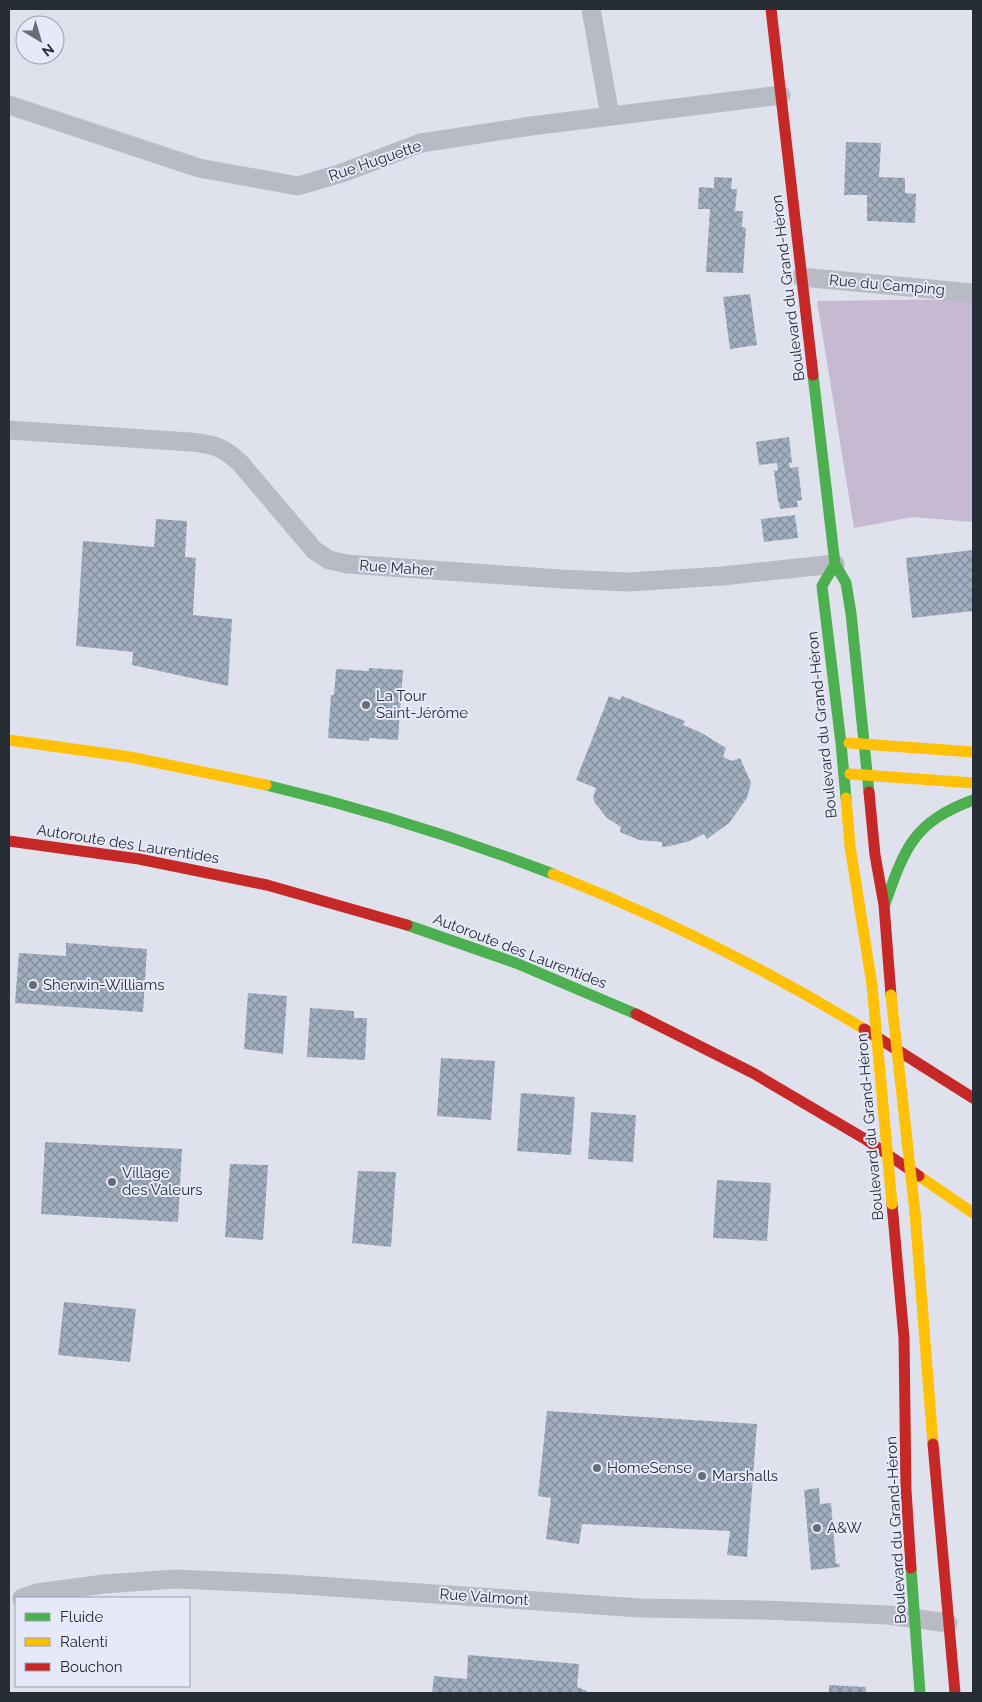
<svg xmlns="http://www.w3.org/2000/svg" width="982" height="1702" font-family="Raleway,sans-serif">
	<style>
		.park { fill: #c6bad3 }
		.building { fill: url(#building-cross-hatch) }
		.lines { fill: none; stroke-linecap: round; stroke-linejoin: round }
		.street { stroke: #b8bbc4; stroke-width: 19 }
		.fast { stroke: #4caf50; stroke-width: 11 }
		.slow { stroke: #ffc107; stroke-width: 11 }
		.jam { stroke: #c62828; stroke-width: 11 }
		.slow-bridge { stroke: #ffc107; stroke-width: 11 }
		.poi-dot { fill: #676c75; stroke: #e6e9f9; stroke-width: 2 }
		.labels { text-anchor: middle; stroke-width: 4; stroke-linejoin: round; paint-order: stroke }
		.street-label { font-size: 15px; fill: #272d35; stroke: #e6e9f9 }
		.poi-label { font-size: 15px; fill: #272d35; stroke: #e6e9f9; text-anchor: start }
	</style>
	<defs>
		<pattern id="building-cross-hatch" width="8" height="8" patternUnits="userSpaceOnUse" patternTransform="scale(1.25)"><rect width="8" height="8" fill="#a1aebf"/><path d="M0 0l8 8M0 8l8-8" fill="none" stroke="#838e9c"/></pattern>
	</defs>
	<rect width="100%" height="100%" fill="#dfe2ec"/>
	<path class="park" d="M973,299V522L913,517L854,528L817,301Z"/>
	<path class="building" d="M846,142L881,143L879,177L905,178V193L916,194L915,223L867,221V195H844Z
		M714,177L732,178L731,189H737L735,211H743L742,227L746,228L743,273L706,272L710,209H698L699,187L714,188Z
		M750,294L757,345L730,349L723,297Z
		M789,437L792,463H789L790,468L798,467L802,500L797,501L798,507L780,509L779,502H778L774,471L778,470L777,463L759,465L756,442Z
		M795,515L798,538L764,542L761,519Z
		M156,519L187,521L185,557L196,558L193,615L232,619L228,686L132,665L133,652L76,646L83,541L154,547Z
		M973,550V611L912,618L906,558Z
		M369,668L403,670L398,740L369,738V741L328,738L331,695H334L336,669L369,671Z
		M609,696L620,700L622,696L685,721L683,725L700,732L726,748L723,757L732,761L740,758L751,783L747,798L729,823L707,839L704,834L687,842L670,846L662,847V842L639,840L620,832L621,827L607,818L595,803L593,798L596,788L576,780Z
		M66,943L147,949L143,1012L15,1003L19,953L66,956Z
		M248,993L287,996L283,1054L244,1049Z
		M310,1008L354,1011V1018H367L365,1060L307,1057Z
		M441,1058L495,1061L491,1120L437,1116Z
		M521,1093L575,1097L571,1155L517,1151Z
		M591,1112L636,1115L633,1162L588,1159Z
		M45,1142L182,1149L178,1222L41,1214Z
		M230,1164L268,1165L263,1240L225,1237Z
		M358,1171L396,1172L391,1247L352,1243Z
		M717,1180L771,1183L767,1241L713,1238Z
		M64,1302L136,1309L130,1362L58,1355Z
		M547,1411L757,1424L747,1557L727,1555L730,1531L582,1524L579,1544L546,1539L551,1498L538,1496Z
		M819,1488L820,1504L831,1503L836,1564L839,1563L840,1567L811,1570L804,1490Z
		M468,1655L579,1664L577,1687L587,1691V1693H432L434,1676L467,1679Z
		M829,1685L866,1687V1693H829Z"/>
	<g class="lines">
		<path class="street" d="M591,9L610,116
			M9,105L199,168L298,186L342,173L421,143L531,126L781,95
			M801,277L973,293
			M9,430L190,442C213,444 224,447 241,464L314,550L329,560L347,564L561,579L629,582L722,576L835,564
			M22,1598L37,1593L104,1584L176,1579L288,1584L640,1608L763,1610L888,1615L948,1623"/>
		<path class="fast" d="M813,375L835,564L846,583L851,613L869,792
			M835,564L822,586L841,743L846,798
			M266,785C363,808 459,838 553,874
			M885,904C905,847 914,822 973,800
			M407,925L516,963L636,1014
			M911,1568L920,1693"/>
		<path class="slow" d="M9,740L130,757L266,785
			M849,743L973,752
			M850,774L973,783
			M846,798L850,846L872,985
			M553,874C661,917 766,969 864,1029
			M919,1176L973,1213
			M915,1213L933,1444"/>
		<path class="jam" d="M771,9L813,375
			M869,792L875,855L884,905L891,995
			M9,841L139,859L267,885L407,925
			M636,1014L753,1073L865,1139L919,1176
			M864,1029L973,1098
			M892,1204L904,1338L906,1490L911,1568
			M933,1444L955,1693"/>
		<path class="slow-bridge" d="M872,985L892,1204
			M891,995L915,1213"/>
	</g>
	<g class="poi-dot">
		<circle cx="366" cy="705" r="5"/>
		<circle cx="33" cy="985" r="5"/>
		<circle cx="112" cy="1182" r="5"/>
		<circle cx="597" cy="1468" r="5"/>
		<circle cx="702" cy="1476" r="5"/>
		<circle cx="817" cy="1528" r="5"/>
	</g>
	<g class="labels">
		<g class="street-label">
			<text transform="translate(375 161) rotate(-19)" y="5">Rue Huguette</text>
			<text transform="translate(887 285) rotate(5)" y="5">Rue du Camping</text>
			<text transform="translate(788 288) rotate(-97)" y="5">Boulevard du Grand-Héron</text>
			<text transform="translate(397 568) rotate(4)" y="5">Rue Maher</text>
			<text transform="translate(822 725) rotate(-96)" y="5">Boulevard du Grand-Héron</text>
			<text transform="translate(128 844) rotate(9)" y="5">Autoroute des Laurentides</text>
			<text transform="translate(520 951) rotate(21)" y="5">Autoroute des Laurentides</text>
			<text transform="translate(870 1127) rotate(-95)" y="5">Boulevard du Grand-Héron</text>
			<text transform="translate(896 1530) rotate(-93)" y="5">Boulevard du Grand-Héron</text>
			<text transform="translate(484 1597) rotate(4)" y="5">Rue Valmont</text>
		</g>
		<g class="poi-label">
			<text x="376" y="701">La Tour<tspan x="376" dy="17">Saint-Jérôme</tspan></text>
			<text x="43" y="990">Sherwin-Williams</text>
			<text x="122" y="1178">Village<tspan x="122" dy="17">des Valeurs</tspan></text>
			<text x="607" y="1473">HomeSense</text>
			<text x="712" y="1481">Marshalls</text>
			<text x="827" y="1533">A&amp;W</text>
		</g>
	</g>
	<rect width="982" height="1702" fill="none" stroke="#272d35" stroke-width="20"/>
	<rect x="15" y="1597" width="175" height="90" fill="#e6e9f9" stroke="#9a9eab"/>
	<rect x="25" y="1613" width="25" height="8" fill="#4caf50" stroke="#9a9eab"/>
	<text x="60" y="1622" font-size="15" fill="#272d35">Fluide</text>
	<rect x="25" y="1638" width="25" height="8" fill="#ffc107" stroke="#9a9eab"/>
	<text x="60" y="1647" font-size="15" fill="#272d35">Ralenti</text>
	<rect x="25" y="1663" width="25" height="8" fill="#c62828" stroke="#9a9eab"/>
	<text x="60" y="1672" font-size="15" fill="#272d35">Bouchon</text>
	<g transform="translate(40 40) rotate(142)"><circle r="24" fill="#e6e9f9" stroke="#9a9eab"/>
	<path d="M0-4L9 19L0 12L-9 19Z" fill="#676c75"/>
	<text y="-8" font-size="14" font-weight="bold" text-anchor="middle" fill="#272d35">N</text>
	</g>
</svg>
